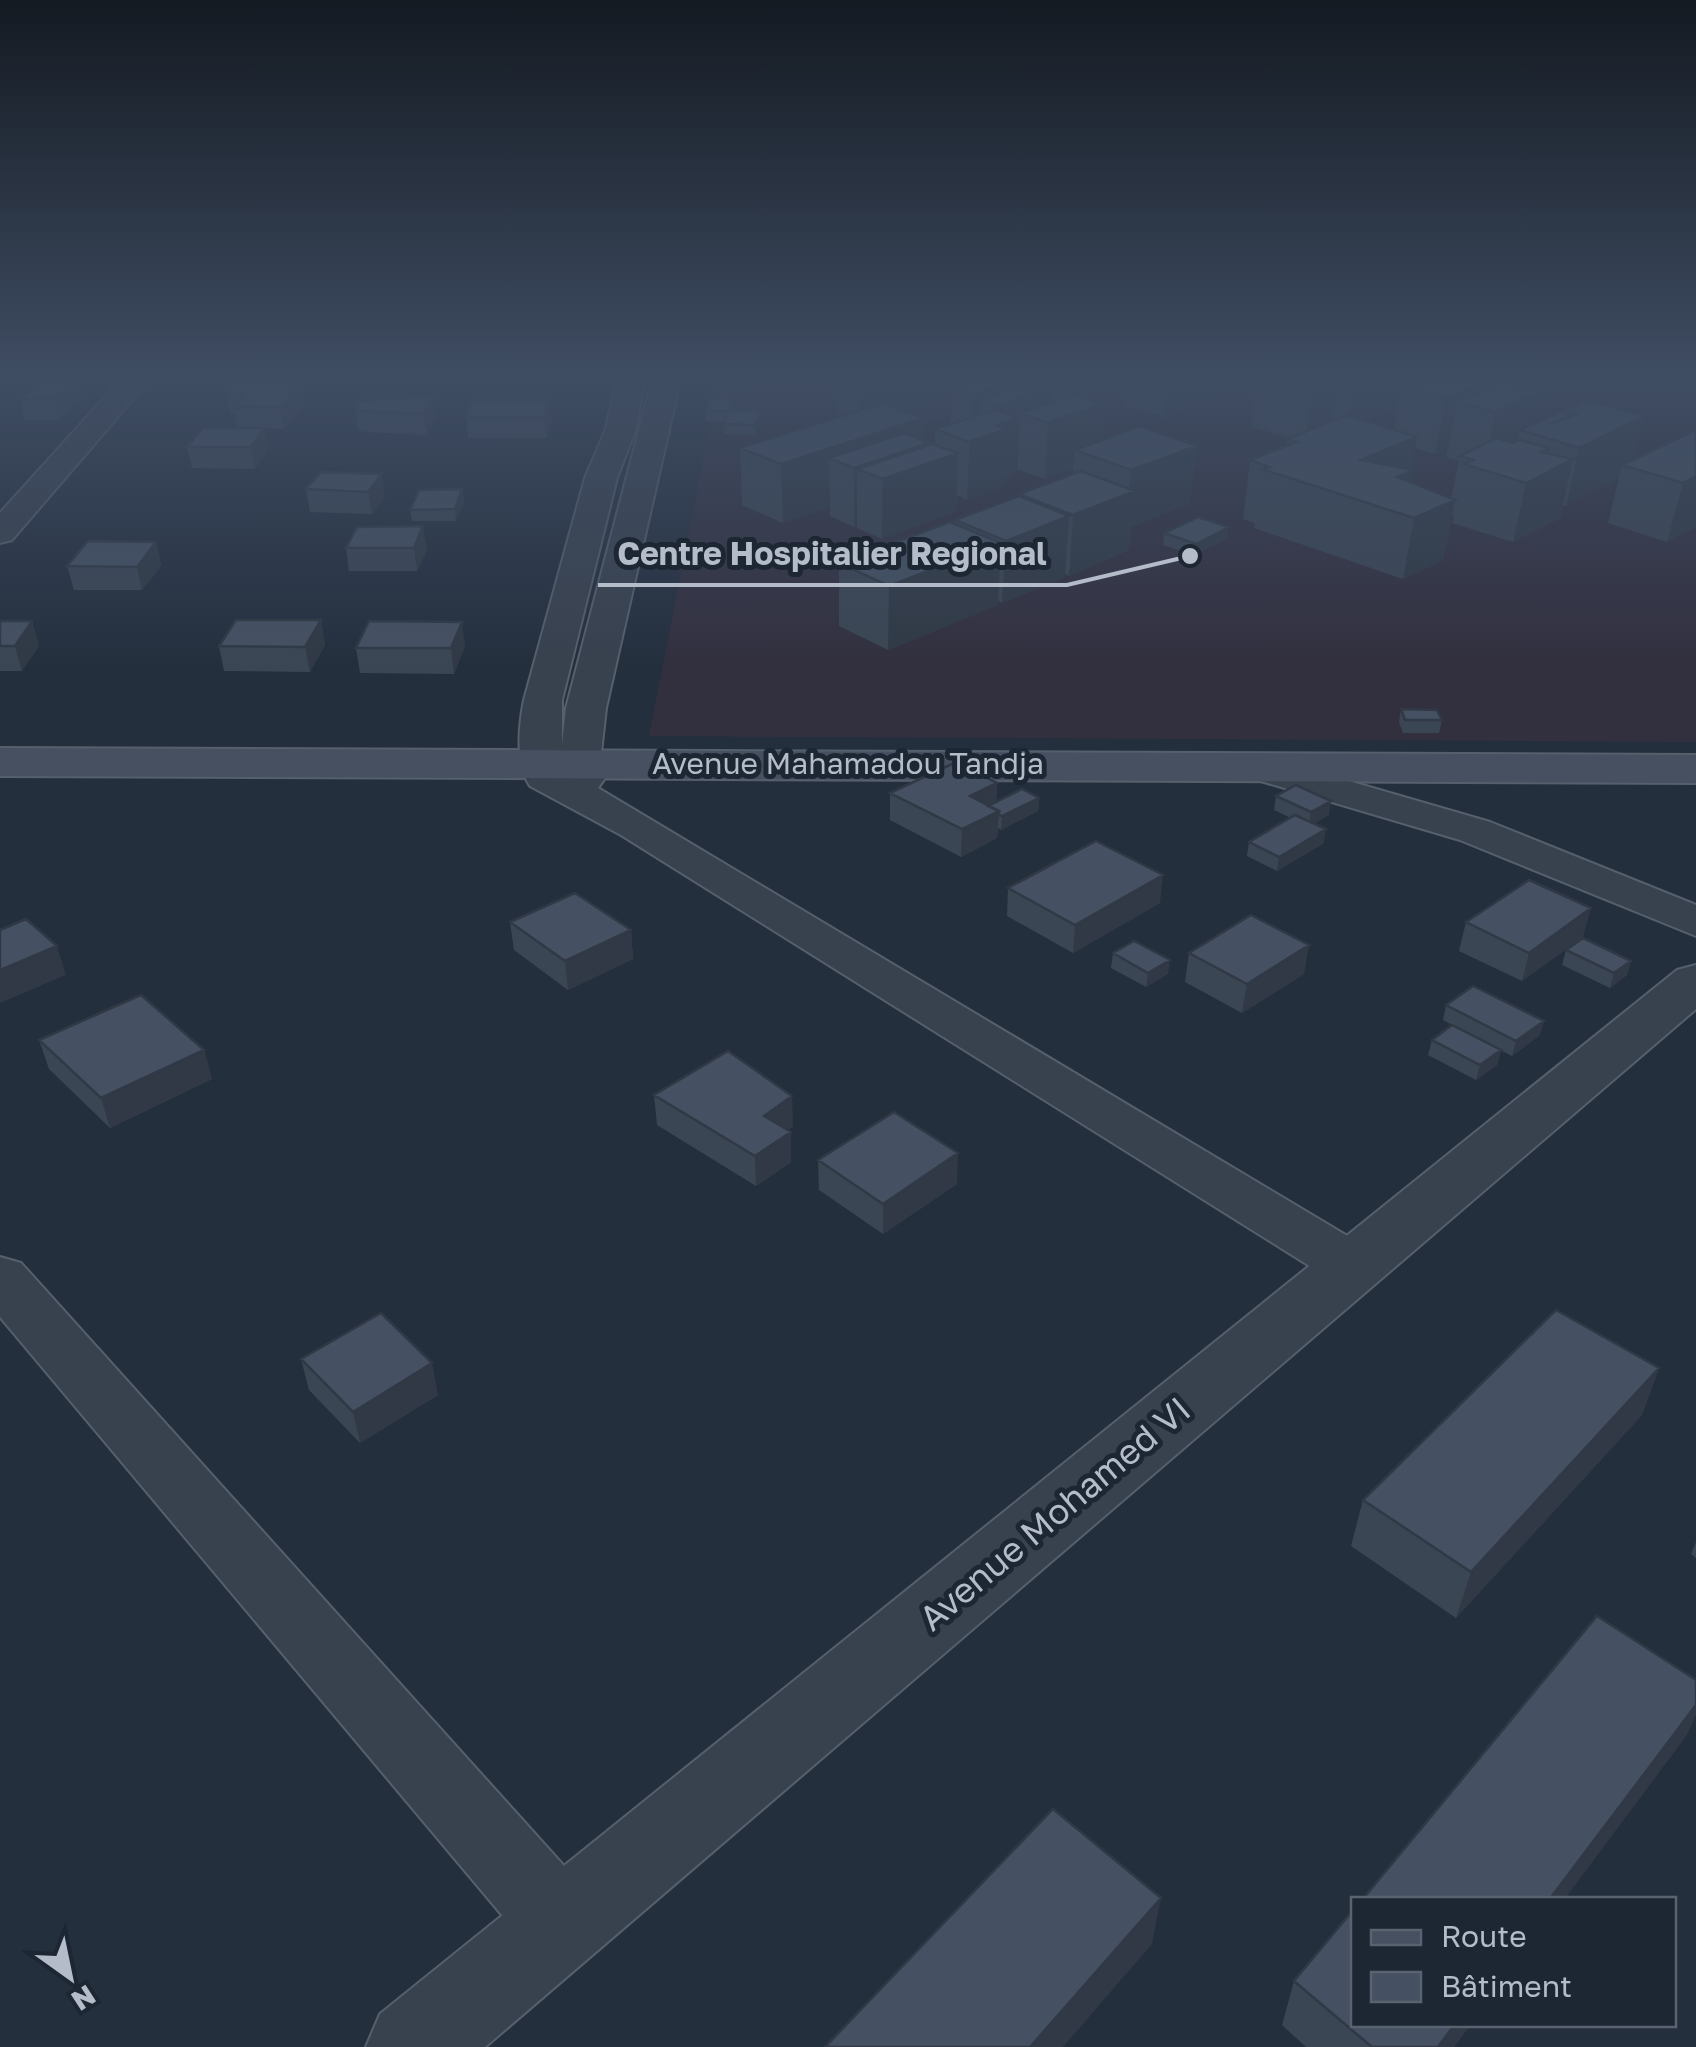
<svg xmlns="http://www.w3.org/2000/svg" width="1696" height="2047" font-family="'Golos Text',sans-serif">
	<style>
		.medical { fill: #32303f }
		.lines { fill: none; stroke-linecap: round; stroke-linejoin: round }
		.minor-casing { stroke: #565f6c; stroke-width: 4 }
		.tertiary-casing { stroke: #565f6c; stroke-width: 4 }
		.secondary-casing { stroke: #565f6c; stroke-width: 4 }
		.minor { fill: #38414e; fill-rule: evenodd }
		.tertiary { fill: #38414e; fill-rule: evenodd }
		.secondary { fill: #465061; fill-rule: evenodd }
		.wall { fill: #3b4654; fill-rule: evenodd }
		.shaded-wall { fill: #303945; fill-rule: evenodd }
		.building { fill: #455162; stroke: #303945; stroke-width: 2.5 }
		.labels { text-anchor: middle; stroke-width: 10; stroke-linejoin: round; paint-order: stroke }
		.street-label { font-size: 30px; fill: #b4bcc9; stroke: #1d2633 }
		.near-street-label { font-size: 35px; fill: #b4bcc9; stroke: #1d2633 }
		.leader { fill: none; stroke: #b4bcc9; stroke-width: 4 }
		.callout-dot { fill: #b4bcc9; stroke: #1d2633; stroke-width: 4 }
		.callout-label { font-size: 32px; text-anchor: middle; font-weight: bold; fill: #b4bcc9; stroke: #1d2633; stroke-width: 10; stroke-linejoin: round; paint-order: stroke }
	</style>
	<rect width="100%" height="100%" fill="#242f3e"/>
	<path class="medical" d="M719,377H1696V742L649,736Z"/>
	<g class="lines">
		<defs>
			<path id="minor" d="M123,377H152L12,540L0,543V513Z
				M617,377H645L636,429L617,478L562,700V745L566,708L653,377H681L606,708L600,762L605,778L598,788L1374,1252L1382,1266L1374,1280L1353,1286L1332,1280L621,835L530,786C515,764 519,725 524,700L585,478L606,429Z
				M1259,755L1490,822L1696,905V936L1460,840L1244,776L1238,767L1244,758Z
				M0,1257L21,1263L591,1896L603,1924L591,1952L562,1964L533,1952L0,1317Z"/>
			<path id="tertiary" d="M1696,965V1009L485,2047H366L380,2014L1677,970Z"/>
			<path id="secondary" d="M0,748L1696,755V783L0,776Z"/>
		</defs>
		<use href="#minor" class="minor-casing"/>
		<use href="#tertiary" class="tertiary-casing"/>
		<use href="#secondary" class="secondary-casing"/>
		<use href="#minor" class="minor"/>
		<use href="#tertiary" class="tertiary"/>
		<use href="#secondary" class="secondary"/>
	</g>
	<path class="wall" d="M78,377L83,398L59,420H25L20,399Z
		M1001,377H1088L1087,398L1104,404L1101,440L1197,446L1190,503L1131,527L1129,550L1069,576L1065,574V577L1002,603L998,601V605L888,650L839,626V563L955,524V520L1073,474V469L1045,479L1017,469L1018,454L1016,455L1014,474L1005,478L1004,486L967,500L957,495L956,511L882,539L857,528V526L854,527L830,516V507L783,523L742,505L740,448L837,417V381L940,419L924,424L923,440L929,443V445L935,444V429L951,424L952,388L1001,381Z
		M1126,377H1555L1549,404L1534,410L1530,426L1563,413V410L1585,400L1633,460L1696,432V527L1667,542L1608,523L1619,478L1566,506L1563,505L1560,518L1513,542L1452,523L1454,516L1452,515L1443,560L1403,579L1254,528L1255,523L1243,519L1250,460L1286,446L1288,438L1251,426L1257,380L1164,417L1124,405ZM1397,410L1394,430L1366,421ZM1415,448L1435,454L1448,448L1446,457L1459,461L1451,498L1412,483L1411,469Z
		M1577,377H1604L1594,381Z
		M301,383L305,404L284,429L264,428L268,449L255,469L192,468L187,447L238,428L235,414H230L226,393Z
		M550,400L552,421L547,438H468L466,417Z
		M359,401L435,417L427,435L366,432L358,430L355,409Z
		M761,410V421L756,435L724,434V422L706,421V411Z
		M321,472L385,497L372,514L310,512L306,489Z
		M462,489L464,501L456,521H412L410,510Z
		M357,527L427,550L417,571H349L346,548Z
		M1229,527L1227,539L1194,555L1163,545L1164,533Z
		M156,542L161,566L142,590H74L67,566Z
		M321,620L325,645L310,672L224,671L219,646Z
		M0,621H32L39,646L22,671H0Z
		M465,646L454,674L360,673L356,648Z
		M1401,709L1442,720L1439,733H1403L1399,722Z
		M997,783L996,802L1039,798L1038,811L1001,830L998,828L997,838L961,857L890,820V793Z
		M1276,796L1329,815L1313,824L1324,843L1277,871L1247,856L1249,842L1291,818L1274,810Z
		M1008,888L1160,903L1073,953L1007,916Z
		M510,922L631,930L633,959L568,990L514,950Z
		M1466,922L1583,937L1522,981L1459,951Z
		M1566,950L1631,961L1627,975L1610,988L1562,965Z
		M1113,953L1168,974L1146,987L1111,968Z
		M1189,953L1304,974L1242,1013L1185,982Z
		M1446,1005L1540,1035L1512,1056L1443,1020Z
		M39,1040L204,1050L212,1079L110,1128L49,1069Z
		M1432,1040L1501,1050L1497,1065L1476,1080L1428,1055Z
		M654,1095L793,1126L787,1130L791,1132V1162L756,1186L657,1125Z
		M818,1160L957,1184L883,1234L819,1190Z
		M301,1359L438,1395L360,1443L309,1390Z
		M1659,1368L1642,1415L1456,1618L1351,1546L1363,1500Z
		M1696,1542V1558L1691,1554Z
		M1294,1981L1354,2024H1471L1454,2047H1306L1282,2025Z"/>
	<path class="shaded-wall" d="M78,377L83,398L59,420L53,399Z
		M903,377H941L940,419L924,424L923,445L929,443L928,464L958,453L956,511L882,539L883,479L857,469V526L854,527V468L829,458L830,507L783,523L781,464L860,439L861,390Z
		M1075,377H1088L1086,410L1104,404L1099,459L1075,450L1073,469L1045,479L1048,423L1020,413L1018,454L1016,455L1014,474L1005,478L1004,486L967,500L972,395L1008,383L1007,403L1030,395L1031,385L1052,378L1049,422L1058,419L1061,381ZM981,399L999,406V424L979,439Z
		M1168,377H1257V380L1164,417Z
		M1346,377H1421L1419,391L1402,386L1397,410L1347,428L1355,379Z
		M1496,377H1502L1495,412L1457,402L1448,448L1435,454L1445,399Z
		M1541,377H1555L1549,404L1534,410L1529,433L1520,430L1516,453L1484,469L1495,412L1538,392Z
		M1338,380L1330,434L1305,444L1313,389Z
		M301,383L305,404L284,429L280,408Z
		M432,396L435,417L427,435L424,414Z
		M550,400L552,421L547,438L544,417Z
		M761,410V421L756,435L755,425Z
		M1644,416L1631,467L1622,465L1619,478L1566,506L1579,448Z
		M264,428L268,449L255,469L251,447Z
		M1417,437L1411,471L1414,470L1406,515L1361,460Z
		M1197,446L1190,503L1131,527L1129,550L1069,576L1073,515L1129,493L1131,470Z
		M1549,448L1544,474L1573,459L1560,518L1513,542L1526,483L1541,452Z
		M382,474L385,497L372,514L368,492Z
		M1696,476V527L1667,542L1683,483Z
		M462,489L464,501L456,521L455,509Z
		M1455,500L1443,560L1403,579L1414,518Z
		M1069,516L1065,577L1002,603L1006,541Z
		M423,526L427,550L417,571L414,548Z
		M1229,527L1227,539L1194,555L1196,544Z
		M156,542L161,566L142,590L137,567Z
		M1001,543L998,605L888,650L889,586Z
		M321,620L325,645L310,672L305,647Z
		M32,621L39,646L22,671L15,646Z
		M462,622L465,646L454,674L451,648Z
		M997,783L996,810L970,796Z
		M1039,798L1038,811L1001,830L1002,816Z
		M1331,801L1329,815L1309,826L1311,812Z
		M999,811L997,838L961,857L962,829Z
		M1326,829L1324,843L1277,871L1279,857Z
		M1163,875L1160,903L1073,953L1075,925Z
		M1591,908L1583,937L1522,981L1529,953Z
		M631,930L633,959L568,990L565,961Z
		M1309,945L1304,974L1242,1013L1247,984Z
		M57,946L66,975L0,1003V970Z
		M1170,960L1168,974L1146,987L1148,973Z
		M1631,961L1627,975L1610,988L1614,973Z
		M1544,1021L1540,1035L1512,1056L1516,1041Z
		M204,1050L212,1079L110,1128L101,1098Z
		M1501,1050L1497,1065L1476,1080L1480,1065Z
		M792,1096L793,1126L765,1146L764,1116Z
		M791,1132V1162L756,1186L755,1156Z
		M958,1153L957,1184L883,1234V1204Z
		M432,1363L438,1395L360,1443L353,1412Z
		M1659,1368L1642,1415L1456,1618L1471,1572Z
		M1696,1705V1715L1687,1735L1564,1900H1549Z
		M1161,1898L1152,1944L1063,2047H1030Z
		M1455,2024H1471L1454,2047H1438Z"/>
	<path class="building" d="M45,377H78L53,399H20Z
		M851,377H903L861,390L837,381Z
		M986,377L1008,383L972,395L952,388Z
		M1007,377H1075L1061,381L1052,378L1031,385Z
		M1274,377H1346L1355,379L1338,380L1313,389Z
		M1425,377H1496L1445,399L1402,386Z
		M236,382L301,383L280,408L234,407L246,393H226Z
		M1499,382L1538,392L1495,412L1457,402Z
		M1014,388L1033,395L999,406L981,399Z
		M1075,394L1104,404L1048,423L1020,413Z
		M432,396L424,414L362,411L355,409L359,401Z
		M709,398H732L729,410H761L755,425L723,424L729,411H706Z
		M473,400H550L544,417H466Z
		M1585,400L1644,416L1579,448L1520,430L1560,412L1570,415L1551,424L1577,414L1563,410Z
		M883,403L924,418L781,464L740,448Z
		M996,410L1018,418L996,425L1007,429L969,442L935,429Z
		M1347,415L1417,437L1361,460L1414,470L1397,477L1455,500L1414,518L1262,469L1269,467L1250,460L1296,442L1287,439Z
		M1140,426L1197,446L1131,470L1075,450Z
		M203,428H264L251,447H187Z
		M1694,431L1696,432V476L1683,483L1622,465Z
		M904,433L929,443L854,468L829,458Z
		M1497,438L1513,443L1520,440L1549,448L1541,452L1573,459L1526,483L1464,464L1473,460L1460,456Z
		M932,444L958,453L883,479L857,469Z
		M1081,471L1135,491L1073,515L1019,494Z
		M321,472L382,474L368,492L306,489Z
		M462,489L455,509L410,510L419,490Z
		M1019,496L1069,516L1006,541L955,520Z
		M1198,517L1229,527L1196,544L1164,533Z
		M950,522L1001,543L889,586L839,563Z
		M423,526L414,548H346L357,527Z
		M88,541L156,542L137,567L67,566Z
		M236,620H321L305,647L219,646Z
		M0,621H32L15,646H0Z
		M369,621L462,622L451,648H356Z
		M1401,709L1437,710L1442,720H1405Z
		M956,762L997,783L970,796L999,811L962,829L890,793Z
		M1296,785L1331,801L1311,812L1276,796Z
		M1022,789L1039,798L1002,816L999,815V811L988,806Z
		M1295,815L1326,829L1279,857L1249,842Z
		M1096,841L1163,875L1075,925L1008,888Z
		M1529,880L1591,908L1529,953L1466,922Z
		M575,893L631,930L565,961L510,922Z
		M1251,915L1309,945L1247,984L1189,953Z
		M26,919L57,946L0,970V930Z
		M1583,938L1631,961L1614,973L1566,950Z
		M1134,941L1170,960L1148,973L1113,953Z
		M1473,986L1544,1021L1516,1041L1446,1005Z
		M141,995L204,1050L101,1098L39,1040Z
		M1452,1025L1501,1050L1480,1065L1432,1040Z
		M728,1051L792,1096L764,1116L791,1132L755,1156L654,1095Z
		M894,1112L958,1153L883,1204L818,1160Z
		M1556,1310L1659,1368L1471,1572L1363,1500Z
		M381,1313L432,1363L353,1412L301,1359Z
		M1597,1616L1696,1680V1705L1549,1900H1362Z
		M1053,1809L1161,1898L1030,2047H825Z
		M1354,1909V2024H1455L1438,2047H1372L1294,1981Z"/>
	<linearGradient id="sky" x2="0" y2="1"><stop stop-color="#141a22"/><stop offset="0.57" stop-color="#3f4d63"/><stop offset="1" stop-color="#3f4d63" stop-opacity="0"/></linearGradient>
	<rect width="1696" height="663" fill="url(#sky)"/>
	<g class="labels">
		<g class="street-label">
			<text x="848" y="774">Avenue Mahamadou Tandja</text>
		</g>
		<g class="near-street-label">
			<text transform="translate(1055 1514) rotate(-40)" y="12">Avenue Mohamed VI</text>
		</g>
	</g>
	<path class="leader" d="M1190 556L1067 585H598"/>
	<circle class="callout-dot" cx="1190" cy="556" r="10"/>
	<g class="callout-label">
		<text x="832" y="565">Centre Hospitalier Regional</text>
	</g>
	<rect x="1351" y="1897" width="325" height="130" fill="#1d2633" stroke="#59626f" stroke-width="2.5"/>
	<rect x="1371" y="1930" width="50" height="15" fill="#465061" stroke="#59626f" stroke-width="2.5"/>
	<text x="1441" y="1947" font-size="30" fill="#b4bcc9">Route</text>
	<rect x="1371" y="1972" width="50" height="30" fill="#455162" stroke="#59626f" stroke-width="2.5"/>
	<text x="1441" y="1997" font-size="30" fill="#b4bcc9">Bâtiment</text>
	<g transform="translate(70 1977) rotate(147)" stroke="#1d2633" stroke-width="8" paint-order="stroke">
	<path d="M0-8L18 38L0 25L-18 38Z" fill="#b4bcc9"/>
	<text y="-15" font-size="28" font-weight="bold" text-anchor="middle" fill="#b4bcc9">N</text>
	</g>
</svg>
